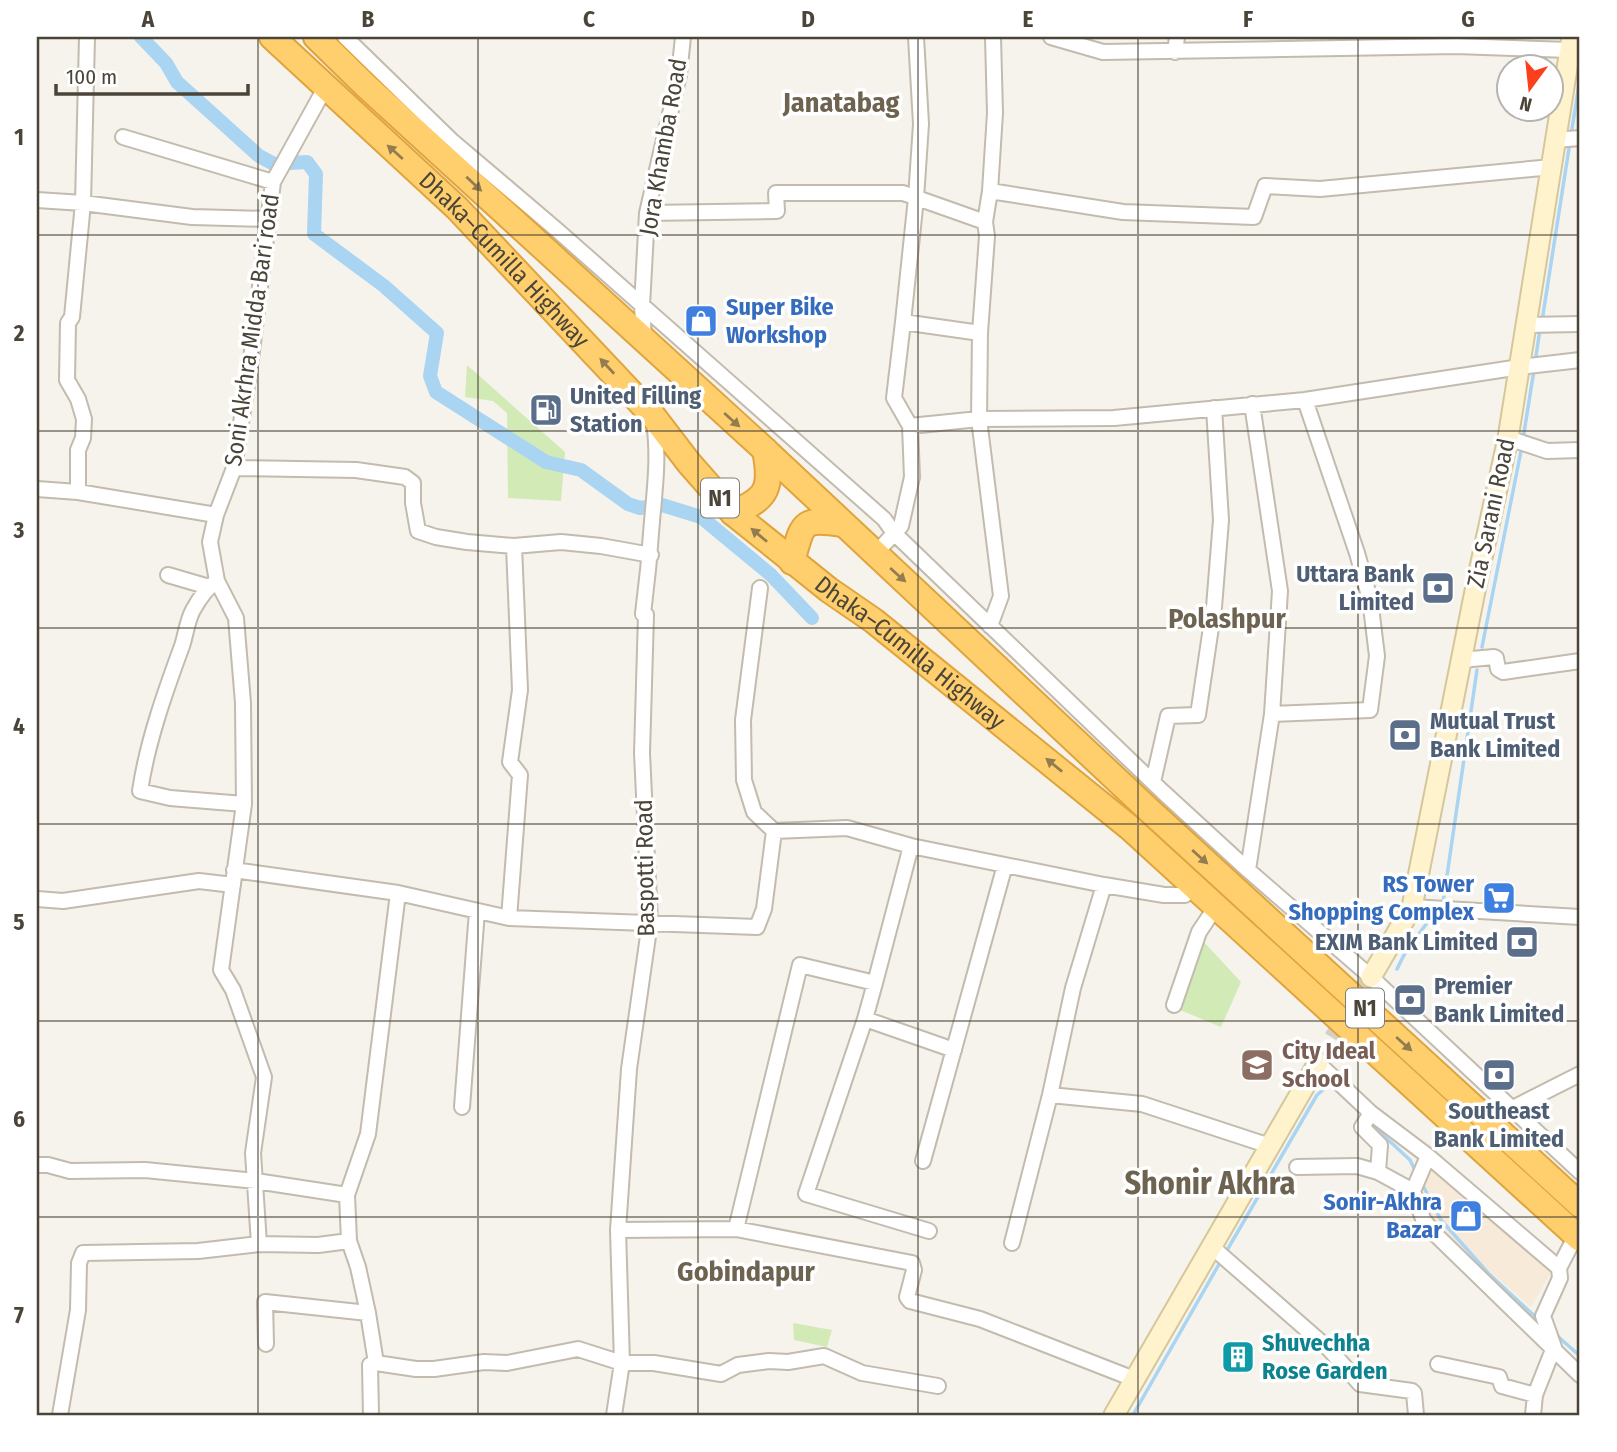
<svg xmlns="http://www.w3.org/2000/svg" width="1617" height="1452" font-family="'Fira Sans Condensed',sans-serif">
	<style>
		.commercial { fill: #f7ead8 }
		.green { fill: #d2eab5 }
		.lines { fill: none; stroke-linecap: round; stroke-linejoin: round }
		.stream { stroke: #a9d4f2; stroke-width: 3.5 }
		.canal { stroke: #a9d4f2; stroke-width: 14 }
		.secondary-tunnel { stroke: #d4d0c8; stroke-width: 19; stroke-dasharray: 19 10; stroke-linecap: butt }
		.street-casing { stroke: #c2bbae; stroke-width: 18 }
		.secondary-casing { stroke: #d6c79b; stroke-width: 23 }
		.highway-casing { stroke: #e0a43c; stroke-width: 28 }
		.street { stroke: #fff; stroke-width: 14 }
		.secondary { stroke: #fff3cd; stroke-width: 19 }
		.highway { stroke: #ffcf6e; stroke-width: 24 }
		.oneway { fill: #937c4e }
		.grid { fill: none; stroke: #4b4439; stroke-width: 2; stroke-opacity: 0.55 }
		.labels { text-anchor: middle; stroke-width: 7; stroke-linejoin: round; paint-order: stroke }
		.shield { fill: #fff; stroke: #817c74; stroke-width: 2 }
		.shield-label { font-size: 23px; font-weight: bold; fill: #4b4439 }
		.street-label { font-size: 24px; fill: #4b4439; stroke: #fff }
		.shop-label { font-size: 24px; font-weight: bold; fill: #366cbe; stroke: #fff; text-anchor: end }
		.service-label { font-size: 24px; font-weight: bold; fill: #4e5e75; stroke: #fff; text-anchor: start }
		.education-label { font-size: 24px; font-weight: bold; fill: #785e54; stroke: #fff; text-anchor: start }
		.culture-label { font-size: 24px; font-weight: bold; fill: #0d838f; stroke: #fff; text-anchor: start }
		.quarter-label { font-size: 28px; font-weight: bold; fill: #6e6250; stroke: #fff }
		.district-label { font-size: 32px; font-weight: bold; fill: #6e6250; stroke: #fff }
		.neatline { fill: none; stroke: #4b4439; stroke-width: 2.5 }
		.grid-label { font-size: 23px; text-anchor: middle; font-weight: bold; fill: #4b4439 }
	</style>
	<rect width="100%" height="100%" fill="#f6f3ec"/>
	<path class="commercial" d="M1433,1157L1555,1266L1531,1307L1445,1233L1418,1200L1413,1185Z"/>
	<path class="green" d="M467,365L565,452L561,501L508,498L507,413L493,401L465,397Z
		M1203,941L1241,982L1221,1027L1180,1010Z
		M793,1323L832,1330L827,1347L794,1340Z"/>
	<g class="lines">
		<path class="stream" d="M1571,135L1580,78
			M1542,321L1570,142
			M1535,363L1540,329
			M1523,439L1534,370
			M1482,647L1522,446
			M1443,903L1477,670
			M1397,969L1404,955L1434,913
			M1330,1084L1364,1116
			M1369,1122L1410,1160L1416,1172
			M1421,1182L1441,1220L1489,1274L1540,1321
			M1226,1252L1317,1095L1324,1089
			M1554,1333L1580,1356
			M1133,1415L1222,1259"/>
		<path class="canal" d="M141,37L166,63L177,82L259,156L274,164L307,162L316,174L314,234L384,286L437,333L430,376L436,392L546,462L581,470L628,504L640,508L662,505L701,517L771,575L812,618"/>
		<path class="secondary-tunnel" d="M1318,1063L1371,977"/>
		<defs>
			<path id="street" d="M345,37L451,140L557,230L884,519L894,533L1163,792L1248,870L1371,977L1580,1172
				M1051,37L1103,52L1456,46L1570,50
				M1175,52L1177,37
				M123,137L273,182
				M1555,140L1580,138
				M990,191L995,113L993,37
				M37,200L83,203L87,37
				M647,213L777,211L776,193H903L985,222L987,236L980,333
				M985,222L990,191L1123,212L1254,217L1265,186L1320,189L1552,167
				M903,322L916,198L921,124L916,37
				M1525,325L1580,324
				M644,339L642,306L647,213L679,75L683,37
				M910,426L979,419L1114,418L1305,400L1520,367L1580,360
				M1508,438L1547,451L1580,450
				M234,468L356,470L405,477L413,483V503L418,531L436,537L467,542L514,546L561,542L601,546L651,555
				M37,489L78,492L216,515
				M78,492V450L83,438L84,419L78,399L67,380L68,323L72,317L83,203L192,217L269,219
				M875,554L901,526L912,477L910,426L894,398L903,322L980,333L979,419L1001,596L990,626
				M168,575L209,587
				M217,581C206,588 199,599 193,610C187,621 186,634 182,646C165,692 147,743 140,791L170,798L244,804
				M760,588L743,720L744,780L754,812L774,831
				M1461,660L1494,657L1496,658L1498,669L1503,672L1580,661
				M1272,714L1370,710L1377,656L1370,599L1357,553L1305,400
				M1153,782L1168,716L1198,715L1214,607L1221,520L1214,408
				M234,870L398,893L509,918L757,927L764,909L774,831L847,828L911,846L1005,865L1104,885L1164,895H1185
				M1248,870L1272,714L1280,591L1252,404
				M37,899L63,901L199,881L233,885
				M1412,907L1580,917
				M509,918L520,775L510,762L520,690L514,546
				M875,983L911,846
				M1174,1005L1199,932L1209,917
				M865,1019L806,1194L929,1231
				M1318,1063L1371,1113L1428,1156
				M1050,1095L1142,1104L1270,1146
				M462,1107L477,911
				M1513,1108L1580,1074
				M1371,1113L1362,1127L1380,1145L1378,1172L1413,1191
				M923,1161L1005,865
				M37,1165H48L70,1171L145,1170L256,1181L347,1195
				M1297,1167L1357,1166L1378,1172
				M736,1229L800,965L875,983L865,1019L954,1050
				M618,1230L736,1229L912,1263L914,1270L907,1297L910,1301L980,1319L1134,1379
				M1012,1243L1050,1095L1073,988L1104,885
				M259,1244L253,1153L264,1077L233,990L221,970L244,804L243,703L236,618L217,581L210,542L216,515L234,468L251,359L273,182L325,88
				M1211,1246L1330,1350L1360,1384L1412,1391L1414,1393L1416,1415
				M1559,1268L1428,1156L1413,1191L1423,1219L1435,1234L1580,1375
				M266,1344L265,1302L368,1313
				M376,1363L416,1369H434L484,1362L507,1363L578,1349L622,1363H654L721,1374L738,1365L769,1361L788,1362L824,1356L862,1373L938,1386
				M376,1363L368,1313L358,1267L349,1241L347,1195L368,1134L398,893
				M1438,1364L1499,1377L1502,1386L1535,1395
				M60,1415L78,1310L79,1263L83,1253L198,1251L259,1244L318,1245L349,1241
				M371,1415L370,1365L376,1363
				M614,1415L622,1363L618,1230L629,1069L650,922L642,753L646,615L643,614C647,583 650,552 652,521C655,488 659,455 654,422
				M1533,1415L1535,1395L1554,1347L1543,1316L1560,1278L1559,1268L1571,1245"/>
			<path id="secondary" d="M1371,977L1412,907L1477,581L1508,438L1572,37
				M1114,1415L1318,1063"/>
			<g id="highway">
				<path id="s1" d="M272,37L457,208L653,416L689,463L733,513L829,590L874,621L1129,827L1580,1239"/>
				<path d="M316,37L366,86L765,450L1150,811L1580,1205"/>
				<path d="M733,513C769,498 772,487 765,450"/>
				<path d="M792,562C803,522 801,518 843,524"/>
			</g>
		</defs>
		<use href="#street" class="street-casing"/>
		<use href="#secondary" class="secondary-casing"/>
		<use href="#highway" class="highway-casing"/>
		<use href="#street" class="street"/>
		<use href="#secondary" class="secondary"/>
		<use href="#highway" class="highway"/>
	</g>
	<defs><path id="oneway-solid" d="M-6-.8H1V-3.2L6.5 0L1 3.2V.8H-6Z" transform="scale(1.75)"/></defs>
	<g class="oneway">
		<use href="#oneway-solid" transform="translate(395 152) rotate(-138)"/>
		<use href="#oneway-solid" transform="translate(474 184) rotate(43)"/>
		<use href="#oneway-solid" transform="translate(607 366) rotate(-133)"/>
		<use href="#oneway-solid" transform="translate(732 420) rotate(42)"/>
		<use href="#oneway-solid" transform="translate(759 535) rotate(-140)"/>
		<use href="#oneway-solid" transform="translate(898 575) rotate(42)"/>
		<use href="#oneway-solid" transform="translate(1054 765) rotate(-141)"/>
		<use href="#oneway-solid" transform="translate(1200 857) rotate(42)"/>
		<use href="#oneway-solid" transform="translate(1404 1044) rotate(42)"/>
	</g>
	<path class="grid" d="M258,37V1415M478,37V1415M698,37V1415M918,37V1415M1138,37V1415M1358,37V1415M37,235H1580M37,431H1580M37,628H1580M37,824H1580M37,1021H1580M37,1217H1580"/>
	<defs>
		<symbol id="shop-square" viewBox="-11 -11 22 22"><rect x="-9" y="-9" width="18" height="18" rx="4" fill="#3f7fe0" stroke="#fff"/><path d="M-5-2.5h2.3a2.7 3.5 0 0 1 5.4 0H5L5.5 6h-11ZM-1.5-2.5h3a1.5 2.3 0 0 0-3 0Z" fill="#fff"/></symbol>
		<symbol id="fuel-square" viewBox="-11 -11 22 22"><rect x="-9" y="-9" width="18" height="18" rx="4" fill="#5c6f8a" stroke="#fff"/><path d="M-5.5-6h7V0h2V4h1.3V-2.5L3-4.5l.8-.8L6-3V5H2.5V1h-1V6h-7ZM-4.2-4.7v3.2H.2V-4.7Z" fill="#fff"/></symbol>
		<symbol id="bank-square" viewBox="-11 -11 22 22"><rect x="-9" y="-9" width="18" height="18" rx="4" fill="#5c6f8a" stroke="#fff"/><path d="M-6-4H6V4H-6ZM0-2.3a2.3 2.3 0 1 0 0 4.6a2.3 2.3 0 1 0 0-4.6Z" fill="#fff"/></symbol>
		<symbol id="supermarket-square" viewBox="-11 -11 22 22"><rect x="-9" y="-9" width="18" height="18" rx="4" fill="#3f7fe0" stroke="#fff"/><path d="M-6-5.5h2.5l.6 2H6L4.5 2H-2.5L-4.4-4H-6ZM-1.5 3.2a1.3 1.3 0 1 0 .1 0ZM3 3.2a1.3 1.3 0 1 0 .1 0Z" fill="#fff"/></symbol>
		<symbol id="school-square" viewBox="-11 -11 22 22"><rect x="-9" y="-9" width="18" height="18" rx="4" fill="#8d6e63" stroke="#fff"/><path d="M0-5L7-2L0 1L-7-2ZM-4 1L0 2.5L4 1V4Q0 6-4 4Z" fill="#fff"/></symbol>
		<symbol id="building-square" viewBox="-11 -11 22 22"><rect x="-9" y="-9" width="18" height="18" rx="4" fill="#0f9aa8" stroke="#fff"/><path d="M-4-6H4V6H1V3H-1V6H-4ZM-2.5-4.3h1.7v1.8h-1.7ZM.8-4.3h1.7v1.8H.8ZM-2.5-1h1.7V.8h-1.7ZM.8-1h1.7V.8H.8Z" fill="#fff"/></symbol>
	</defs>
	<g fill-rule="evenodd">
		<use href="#shop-square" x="682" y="302" width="38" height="38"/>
		<use href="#fuel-square" x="527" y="391" width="38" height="38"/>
		<use href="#bank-square" x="1419" y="569" width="38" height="38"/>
		<use href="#bank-square" x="1386" y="716" width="38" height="38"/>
		<use href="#supermarket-square" x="1480" y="879" width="38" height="38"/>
		<use href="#bank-square" x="1503" y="923" width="38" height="38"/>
		<use href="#bank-square" x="1391" y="981" width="38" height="38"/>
		<use href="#school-square" x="1238" y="1046" width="38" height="38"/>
		<use href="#bank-square" x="1480" y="1056" width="38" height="38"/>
		<use href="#shop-square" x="1447" y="1197" width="38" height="38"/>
		<use href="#building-square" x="1219" y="1338" width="38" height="38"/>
	</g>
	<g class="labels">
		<g class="shield">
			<rect x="701" y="478.5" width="38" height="39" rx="5"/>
			<rect x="1346" y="988.5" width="38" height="39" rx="5"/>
		</g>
		<g class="shield-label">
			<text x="720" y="506">N1</text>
			<text x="1365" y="1016">N1</text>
		</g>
		<g class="street-label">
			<text transform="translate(663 147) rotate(-80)" y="8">Jora Khamba Road</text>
			<text dy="8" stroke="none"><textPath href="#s1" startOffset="322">Dhaka–Cumilla Highway</textPath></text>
			<text transform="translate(252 330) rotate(-82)" y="8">Soni Akrhra Midda Bari road</text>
			<text transform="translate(1491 513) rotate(-78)" y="8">Zia Sarani Road</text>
			<text dy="8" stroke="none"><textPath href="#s1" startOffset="889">Dhaka–Cumilla Highway</textPath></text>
			<text transform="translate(645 868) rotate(-91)" y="8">Baspotti Road</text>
		</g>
		<g class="shop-label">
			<text x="726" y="315" text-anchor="start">Super Bike<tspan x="726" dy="28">Workshop</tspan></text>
			<text x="1474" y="892">RS Tower<tspan x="1474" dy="28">Shopping Complex</tspan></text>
			<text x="1442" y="1210">Sonir-Akhra<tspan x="1442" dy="28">Bazar</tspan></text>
		</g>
		<g class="service-label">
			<text x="570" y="404">United Filling<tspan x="570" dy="28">Station</tspan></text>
			<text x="1414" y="582" text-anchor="end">Uttara Bank<tspan x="1414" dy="28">Limited</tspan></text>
			<text x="1430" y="729">Mutual Trust<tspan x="1430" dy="28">Bank Limited</tspan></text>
			<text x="1498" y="950" text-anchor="end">EXIM Bank Limited</text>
			<text x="1434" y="994">Premier<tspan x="1434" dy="28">Bank Limited</tspan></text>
			<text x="1499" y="1119" text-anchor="middle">Southeast<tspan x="1499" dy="28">Bank Limited</tspan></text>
		</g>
		<g class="education-label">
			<text x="1282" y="1059">City Ideal<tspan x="1282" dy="28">School</tspan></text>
		</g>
		<g class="culture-label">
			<text x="1262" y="1351">Shuvechha<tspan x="1262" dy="28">Rose Garden</tspan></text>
		</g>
		<g class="quarter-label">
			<text x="841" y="112">Janatabag</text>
			<text x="1227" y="628">Polashpur</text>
			<text x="746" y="1281">Gobindapur</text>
		</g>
		<g class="district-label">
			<text x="1210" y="1194">Shonir Akhra</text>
		</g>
	</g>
	<rect width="1617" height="1452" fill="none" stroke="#ffffff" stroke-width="77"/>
	<g transform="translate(1530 88) rotate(195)"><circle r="33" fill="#ffffff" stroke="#b7b4b0" stroke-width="2"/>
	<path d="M0-5L12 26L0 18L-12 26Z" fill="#fc3f1d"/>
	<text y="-10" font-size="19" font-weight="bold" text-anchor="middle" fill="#4b4439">N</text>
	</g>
	<path d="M56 84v10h192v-10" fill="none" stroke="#4b4439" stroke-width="3.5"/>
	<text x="66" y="84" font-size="21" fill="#4b4439" stroke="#ffffff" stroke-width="5" paint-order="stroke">100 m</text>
	<rect x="38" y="38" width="1540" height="1376" class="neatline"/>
	<g class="grid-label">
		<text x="148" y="27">A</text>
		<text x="368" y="27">B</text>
		<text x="589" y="27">C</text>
		<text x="808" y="27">D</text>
		<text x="1028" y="27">E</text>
		<text x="1248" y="27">F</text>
		<text x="1468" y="27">G</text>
		<text x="19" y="145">1</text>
		<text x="19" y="341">2</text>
		<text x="19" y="538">3</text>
		<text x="19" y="734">4</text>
		<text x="19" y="930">5</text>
		<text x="19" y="1127">6</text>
		<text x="19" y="1323">7</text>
	</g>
</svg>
